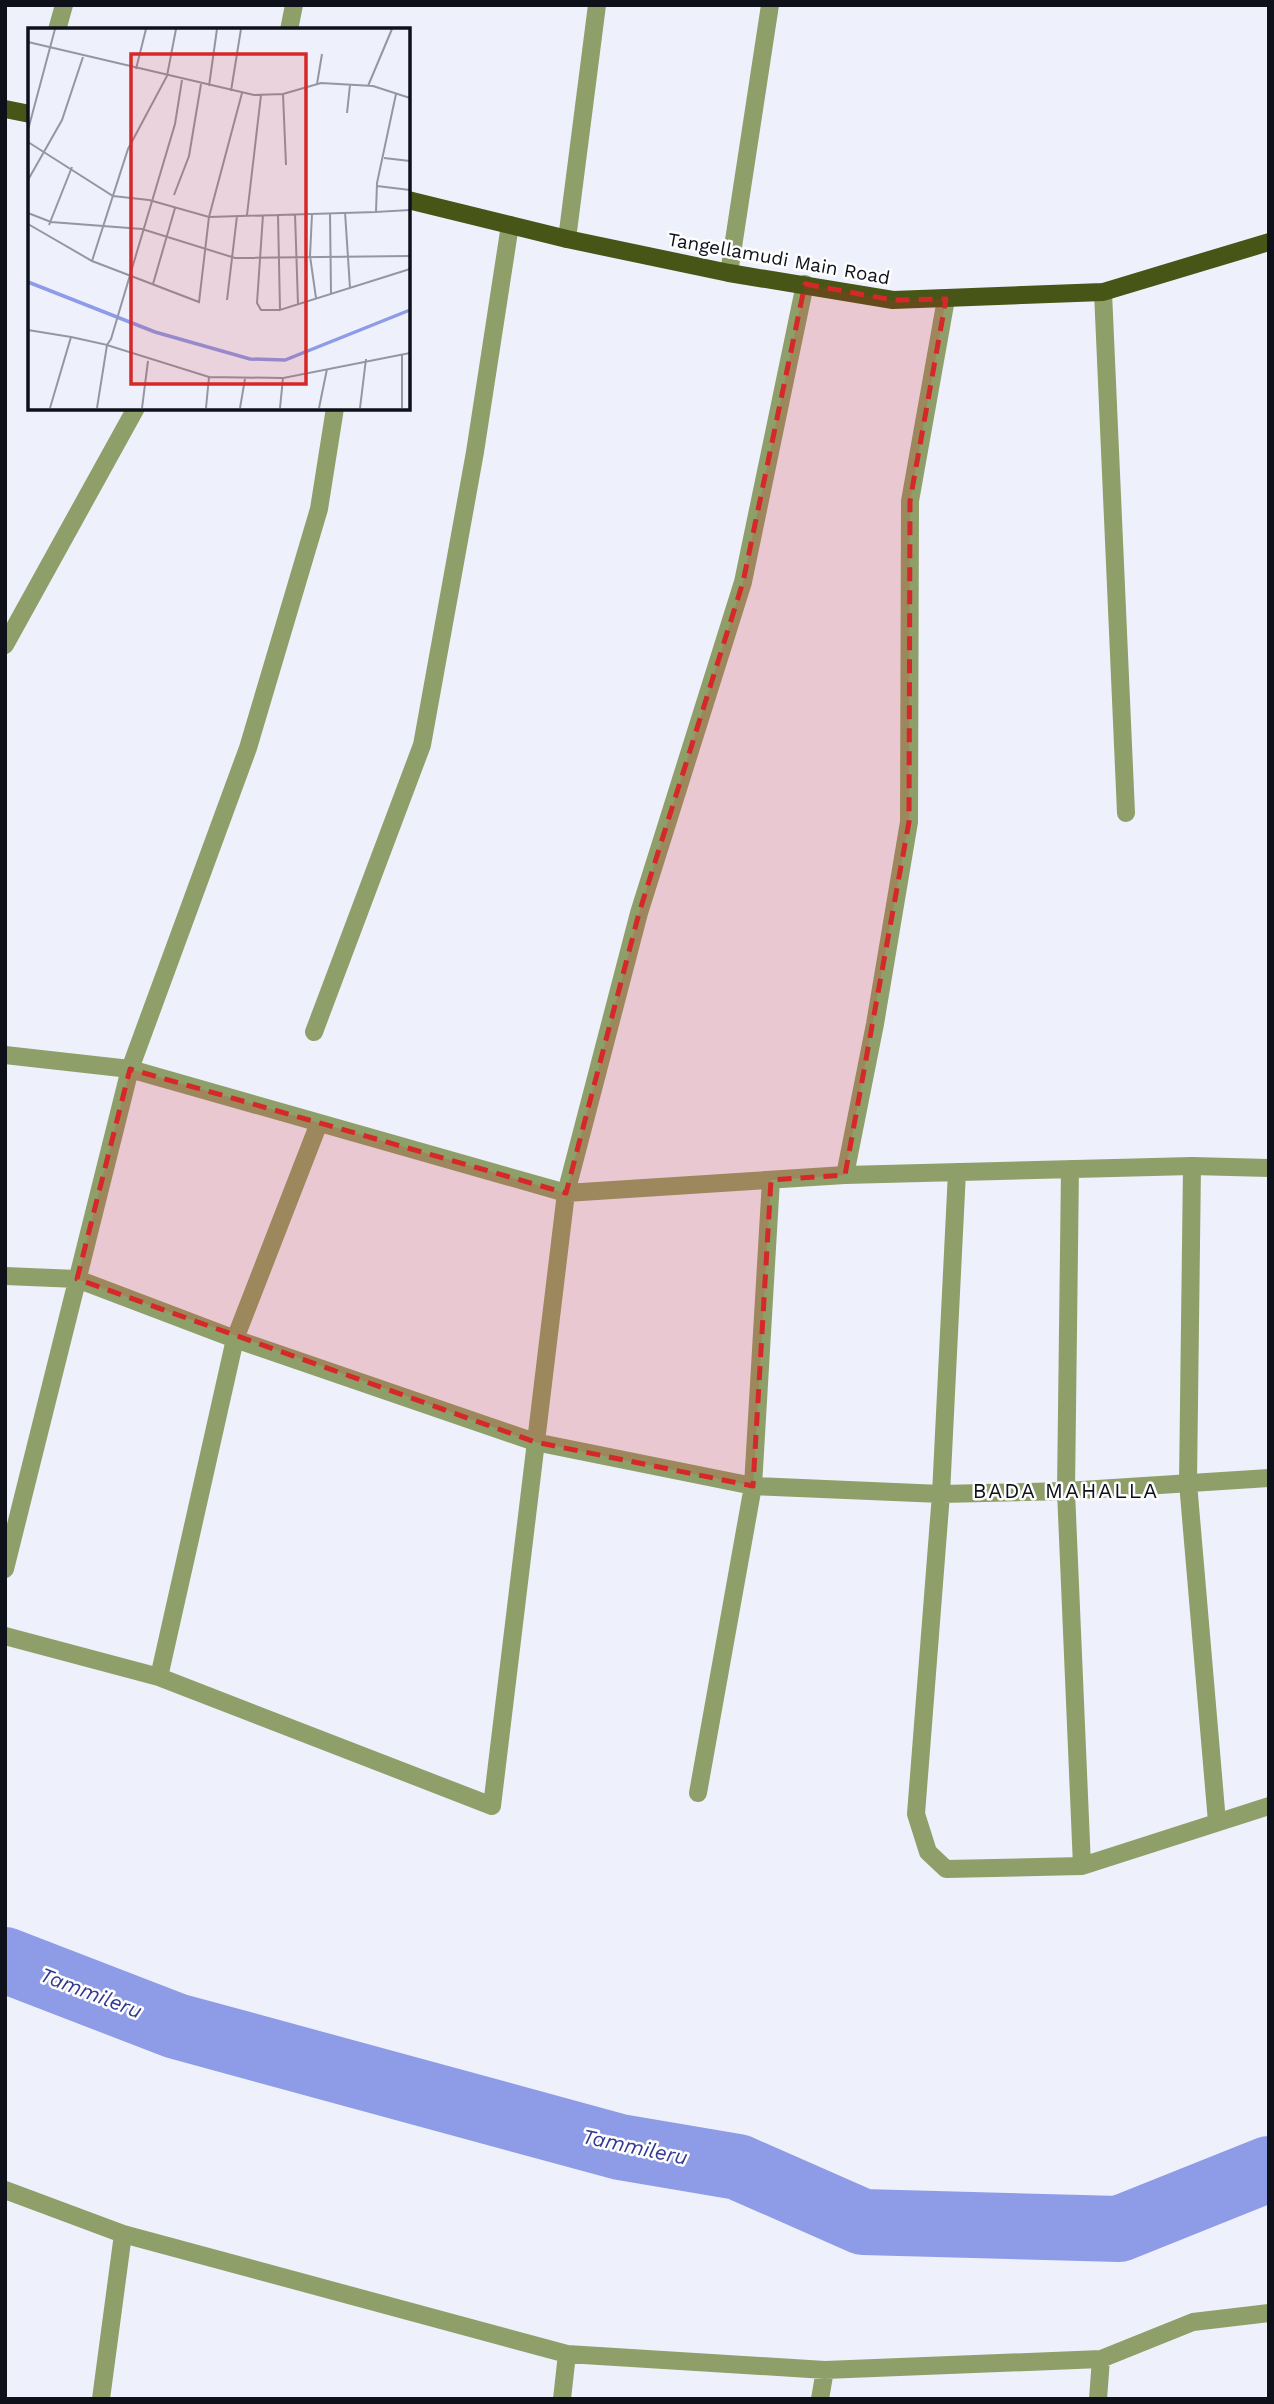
<svg xmlns="http://www.w3.org/2000/svg" width="1274" height="2404" font-family="'Work Sans',sans-serif">
	<style>
		.lines { fill: none; stroke-linecap: round; stroke-linejoin: round }
		.river { stroke: #8e9ce7; stroke-width: 66 }
		.street { stroke: #8f9f69; stroke-width: 18 }
		.primary { stroke: #475517; stroke-width: 18 }
		.marked { fill: #d62828; fill-opacity: 0.2; stroke: #d62828; stroke-width: 5; stroke-dasharray: 14 9; stroke-linejoin: round }
		.labels { text-anchor: middle; stroke-width: 5; stroke-linejoin: round; paint-order: stroke }
		.street-label { font-size: 19px; fill: #0e101a; stroke: #fefefe }
		.neighbourhood-label { font-size: 21px; letter-spacing: 2px; fill: #0e101a; stroke: #fefefe }
		.water-label { font-size: 21px; font-style: italic; fill: #343a91; stroke: #fefefe }
		.inset-river { fill: none; stroke: #8e9ce7; stroke-width: 3.5 }
		.inset-road { fill: none; stroke: #9497a2; stroke-width: 2 }
		.view { fill: #d62828; fill-opacity: 0.15; stroke: #d62828; stroke-width: 3.5 }
		.inset-edge { fill: none; stroke: #0e101a; stroke-width: 3.5 }
	</style>
	<rect width="100%" height="100%" fill="#eef1fc"/>
	<g class="lines">
		<path class="river" d="M5,1960L176,2026L620,2147L738,2167L863,2222L1119,2229L1269,2169"/>
		<path class="street" d="M57,30L64,5
			M289,30L294,5
			M567,239L597,5
			M729,273L770,5
			M1103,292L1126,813
			M5,645L136,408
			M314,1032L422,745L475,452L510,225
			M5,1055L130,1069L566,1193L845,1175L1192,1166L1269,1168
			M1192,1166L1188,1483L1217,1822
			M1070,1169L1066,1491L1082,1866L1269,1806
			M957,1172L941,1494L916,1814L928,1852L946,1869L1082,1866
			M845,1175L875,1024L909,822L910,501L946,299
			M5,1276L77,1279L235,1339L535,1442L753,1486L941,1494L1066,1491L1269,1478
			M5,1569L130,1069L248,748L319,509L335,408
			M5,1636L159,1677L492,1806L566,1193L639,913L743,582L805,284
			M159,1677L235,1339L319,1123
			M698,1793L753,1486L771,1180
			M5,2190L123,2234L567,2354L825,2370L1101,2359
			M101,2399L123,2234
			M562,2399L567,2354
			M820,2399L825,2370
			M1098,2399L1101,2359L1193,2322L1269,2313"/>
		<path class="primary" d="M5,109L30,114
			M408,200L567,239L729,273L893,300L1103,292L1269,242"/>
	</g>
	<path class="marked" d="M805,284L893,300L946,299L910,501L909,822L845,1175L771,1180L753,1486L535,1442L77,1279L130,1069L566,1193L639,913L743,582Z"/>
	<g class="labels">
		<g class="street-label">
			<text transform="translate(779 258) rotate(10)" y="7">Tangellamudi Main Road</text>
		</g>
		<g class="neighbourhood-label">
			<text x="1066" y="1498">BADA MAHALLA</text>
		</g>
		<g class="water-label">
			<text transform="translate(91 1993) rotate(21)" y="7">Tammileru</text>
			<text transform="translate(635 2147) rotate(12)" y="7">Tammileru</text>
		</g>
	</g>
	<g transform="translate(28 28)">
		<rect width="382" height="382" fill="#eef1fc"/>
		<path class="inset-river" d="M0,254L127,304L222,331L257,332L382,282"/>
		<path class="inset-road" d="M0,14L226,67L255,66L293,55L345,58L382,70M108,41L118,1M289,56L294,26M181,58L189,1M340,58L364,1M203,63L213,1M255,66L258,137M368,66L349,155L348,184L382,182M319,85L322,57M0,102L27,1M0,114L85,168L121,172L181,189L348,184M356,130L382,133M0,152L34,92L55,29M349,158L382,162M146,167L161,128L173,56M317,184L322,260M0,185L23,194L114,201L207,230L382,228M302,185L303,265M250,186L252,282L382,241M267,186L270,276M284,186L282,228L288,270M219,187L233,67M235,187L229,275L233,282H252M0,196L64,233L171,274L181,189L214,65M21,197L44,139M64,233L100,121L139,48L148,1M125,256L147,180M199,272L209,188M0,302L43,309M22,380L43,309L79,317L83,311L147,96L154,52M69,380L79,317L181,349L255,350M114,380L120,333M178,380L181,349M212,380L217,351M252,380L255,350L382,325M291,380L299,341M332,380L338,331M374,380V326"/>
		<path class="view" d="M103,26H278V356H103Z"/>
		<rect width="382" height="382" class="inset-edge"/>
	</g>
	<rect width="1274" height="2404" fill="none" stroke="#0e101a" stroke-width="14"/>
</svg>
